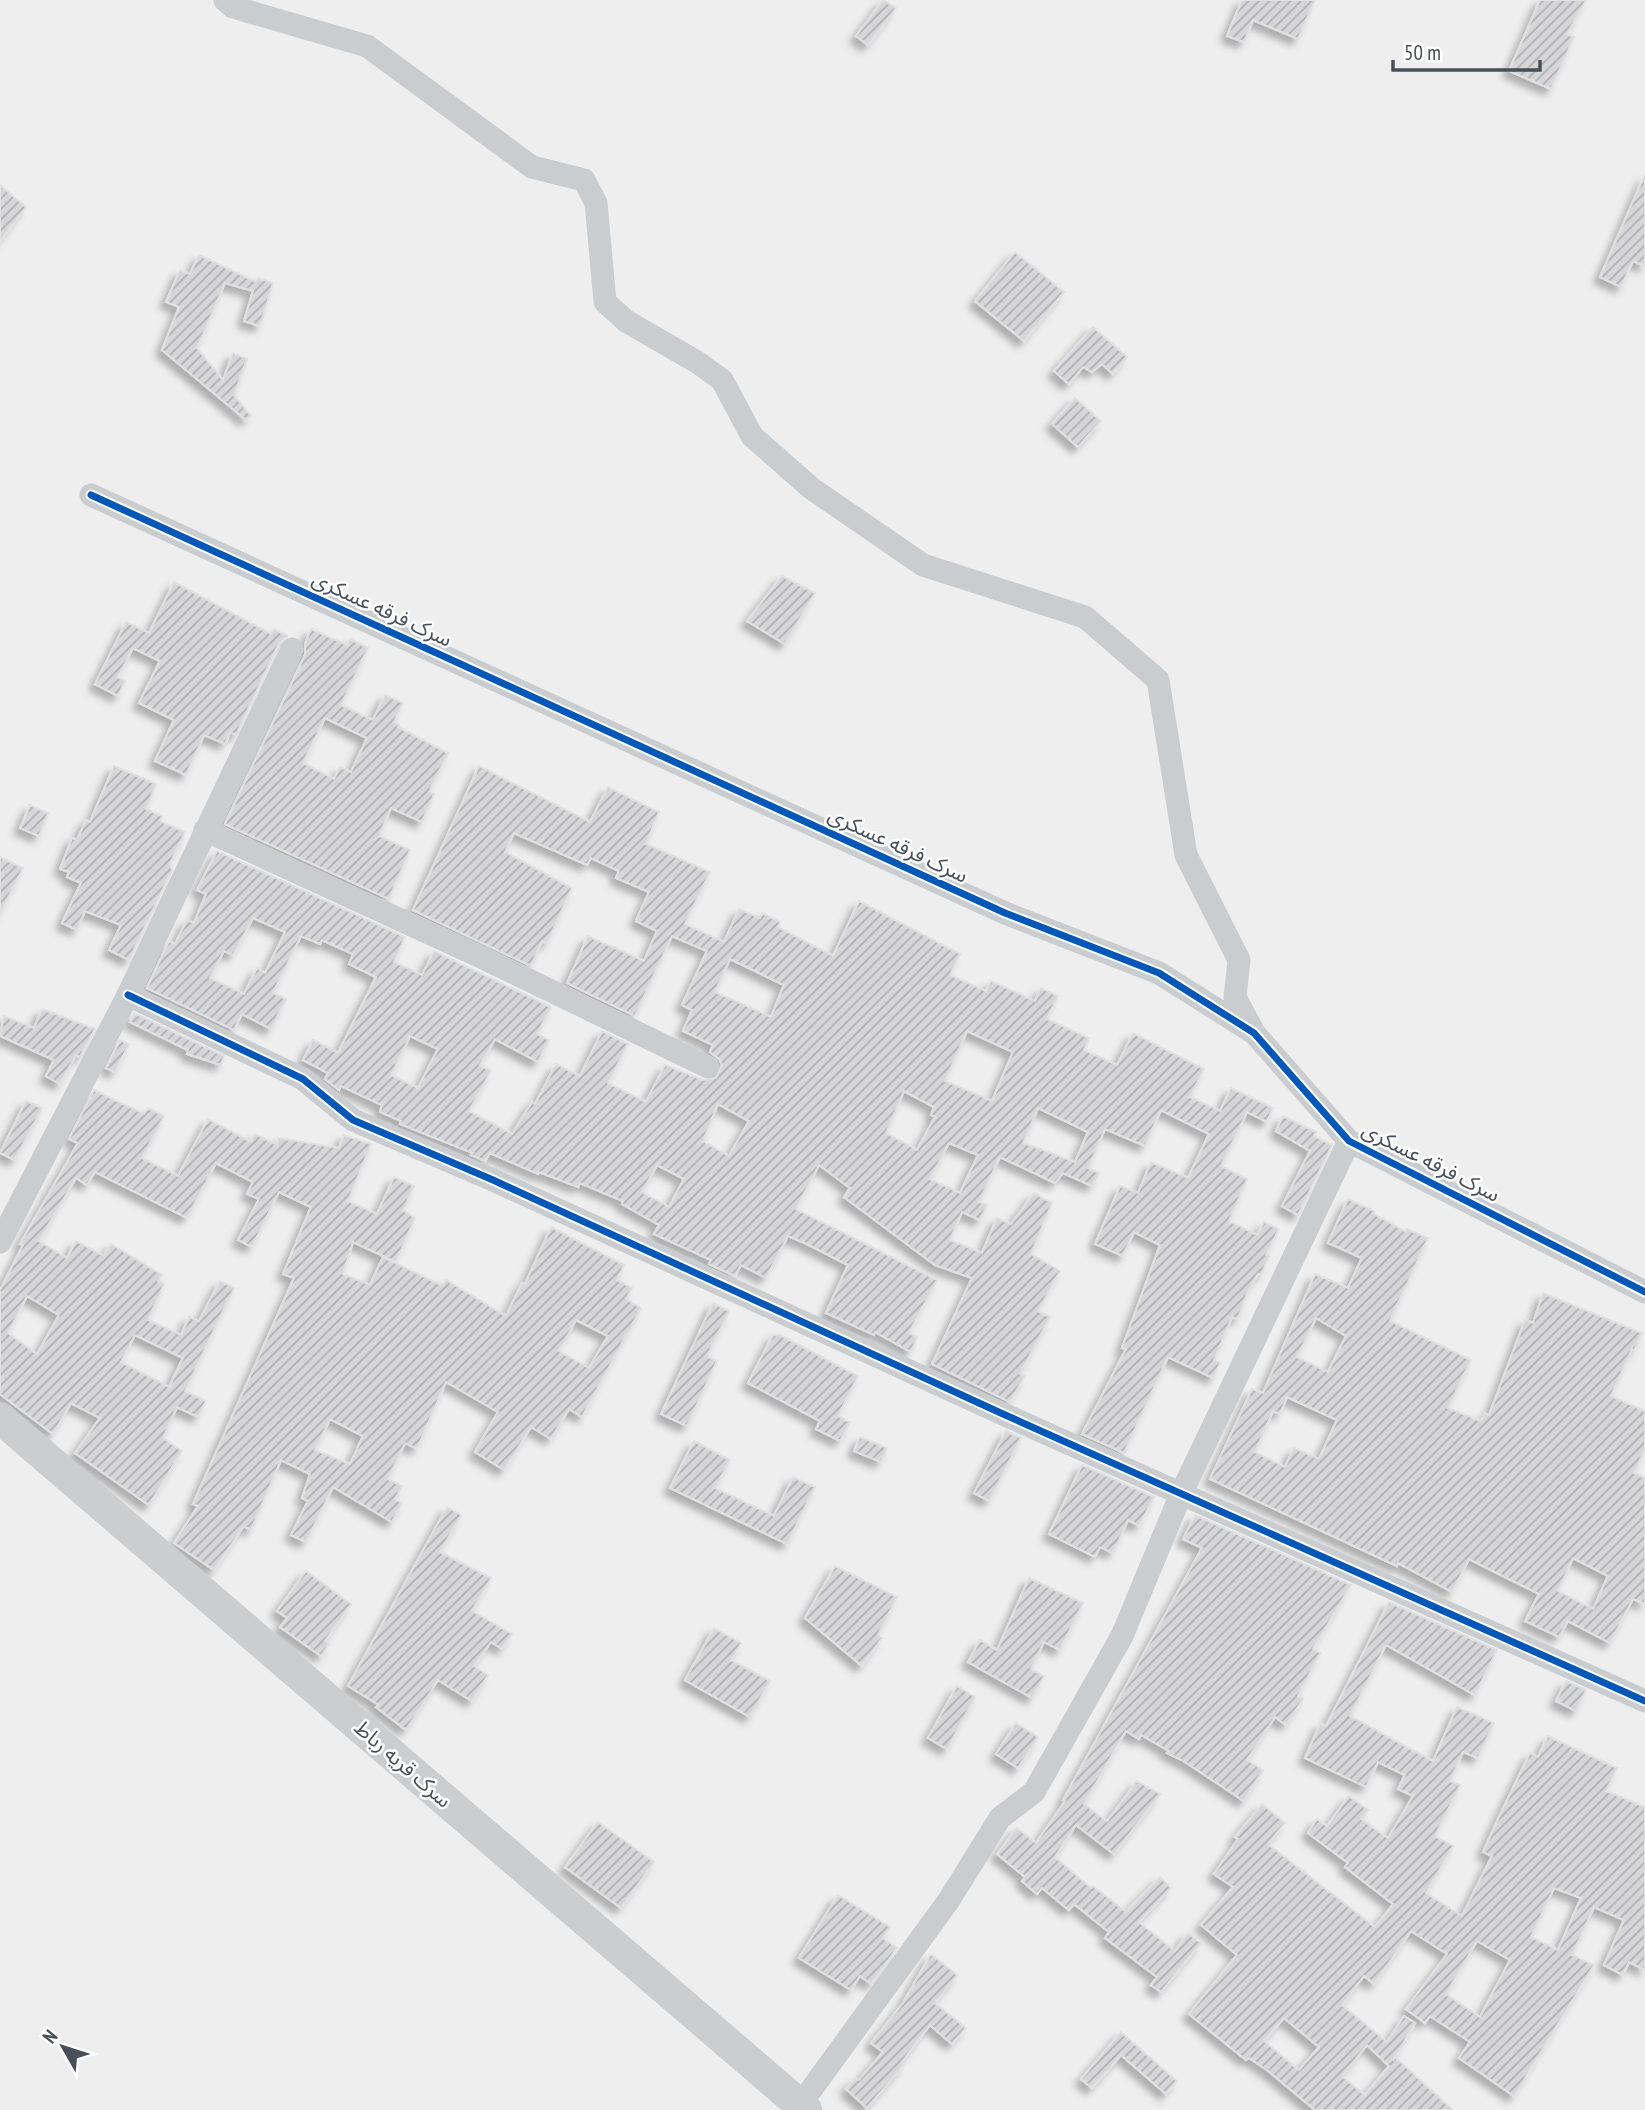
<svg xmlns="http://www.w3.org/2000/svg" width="1645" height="2110" font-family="'PT Sans Narrow','Noto Sans Arabic',sans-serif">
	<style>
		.building { fill: url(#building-hatch); stroke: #e0e0e1; stroke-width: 2; fill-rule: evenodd; filter: url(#shadow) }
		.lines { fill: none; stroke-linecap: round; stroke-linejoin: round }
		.street { stroke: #cacdcf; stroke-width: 23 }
		.secondary { stroke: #cbcdcf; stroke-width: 32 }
		.cycleway-casing { stroke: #fff; stroke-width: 11 }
		.cycleway { stroke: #0057b8; stroke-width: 7 }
		.labels { text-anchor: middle; stroke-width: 5; stroke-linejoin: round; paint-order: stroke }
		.street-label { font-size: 21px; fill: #474f59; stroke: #fff }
	</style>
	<defs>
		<pattern id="building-hatch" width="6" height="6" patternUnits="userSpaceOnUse" patternTransform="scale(1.75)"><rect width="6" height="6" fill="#d6d6d9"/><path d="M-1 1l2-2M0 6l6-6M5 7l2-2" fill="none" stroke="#afb0b3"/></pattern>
		<filter id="shadow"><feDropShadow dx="-6" dy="6" stdDeviation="3.5" flood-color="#0004"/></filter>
	</defs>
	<rect width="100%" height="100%" fill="#efeeee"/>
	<path class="building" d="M883,0L896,8L868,45L856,36Z
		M1242,0H1315L1298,39L1253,20L1244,42L1227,36Z
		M1540,0H1586L1567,34L1574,37L1551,89L1509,71Z
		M1645,174V266L1633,261L1621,287L1600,277Z
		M0,185L26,207L0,241Z
		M1015,252L1064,292L1024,341L975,301Z
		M199,255L256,282L258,278L273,283L260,326L244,321L253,291L225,283L197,348L223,380L233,353L247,359L234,395L251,416L246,420L162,350L179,307L166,302L180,270L190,274Z
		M1093,327L1127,357L1113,374L1102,364L1092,372L1083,367L1069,384L1054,371Z
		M1075,398L1101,421L1078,447L1052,424Z
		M782,576L815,593L785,644L747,621Z
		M174,582L271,634L274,629L287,636L279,643L236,735L230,732L225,744L204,735L186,775L155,761L174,720L139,703L160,661L133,648L118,677L125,681L118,696L95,684L126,622L149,633Z
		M311,629L347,645L350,639L368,648L341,705L373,720L385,695L403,703L394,722L399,725L398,727L448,753L429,792L434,794L422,822L391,808L379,836L410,850L389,899L225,824L305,655V644ZM325,718L367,738L351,772L340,767L334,779L303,763Z
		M114,766L156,784L146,809L162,816L160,821L185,832L170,864L172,870L129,960L109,950L121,925L85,911L77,930L62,923L81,883L67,877L69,872L60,869L72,838L77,840L86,820L90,822Z
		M479,766L590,822L608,787L659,812L646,844L710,872L685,924L724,942L739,909L760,918L762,913L780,922L778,927L833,956L859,901L960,954L950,975L986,991L991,981L1035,1001L1041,988L1058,996L1047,1019L1089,1038L1084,1050L1117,1065L1133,1033L1204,1069L1190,1097L1220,1111L1231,1088L1273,1108L1267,1122L1247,1112L1221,1166L1247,1179L1229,1221L1257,1235L1264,1222L1279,1229L1266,1255L1269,1256L1261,1275L1258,1274L1247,1293L1238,1319L1232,1317L1214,1360L1220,1363L1213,1378L1168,1357L1124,1453L1082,1434L1126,1349L1122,1348L1160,1245L1134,1232L1123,1256L1095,1244L1120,1186L1138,1193L1151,1162L1188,1178L1209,1134L1161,1110L1145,1146L1105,1129L1088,1168L1099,1173L1092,1186L1063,1173L1055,1183L1000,1157L979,1202L987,1205L980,1220L962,1212L950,1240L982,1253L997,1218L1011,1224L1034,1193L1052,1203L1031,1254L1060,1271L1038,1311L1050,1317L1020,1374L1025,1376L1010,1402L932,1364L972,1278L935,1265L844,1197L850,1188L819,1165L796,1209L937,1280L909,1333L917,1337L911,1352L875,1332L874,1335L826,1313L848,1265L805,1243L788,1236L766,1278L741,1265L735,1276L709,1264L711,1260L654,1234L659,1225L622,1204L623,1201L580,1183L578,1187L539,1172L538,1174L490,1153L485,1161L471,1155L473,1153L400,1124L401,1121L380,1112L382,1105L341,1086L339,1090L325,1079L328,1073L303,1060L313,1040L338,1053L376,977L349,964L353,954L322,940L320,944L301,936L273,993L286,999L271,1029L242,1014L234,1030L147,988L169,941L175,944L187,920L194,923L206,894L197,890L217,851L405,937L394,962L422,975L434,951L551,1007L537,1034L549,1040L538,1062L495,1039L480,1065L491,1071L469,1111L512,1134L532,1102L535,1104L556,1064L580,1076L602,1031L628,1044L608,1083L646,1102L665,1065L703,1080L716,1078L722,1065L719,1059L710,1052L713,1045L683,1031L692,1010L682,1005L707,951L672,936L635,1016L567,983L588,936L644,961L657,931L636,921L649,892L616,878L619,871L591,858L587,865L514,833L505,852L572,888L547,943L542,941L531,966L413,910ZM253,918L285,932L265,973L257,968L244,994L210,978L224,951L233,955ZM730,959L784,985L771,1017L715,992ZM967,1031L1013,1052L992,1101L945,1081ZM410,1036L438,1049L418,1088L391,1075ZM904,1091L934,1107L931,1115L935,1117L917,1150L886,1133ZM718,1104L749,1121L729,1156L703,1141ZM1038,1108L1088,1132L1075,1162L1023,1143ZM949,1143L978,1155L960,1193L930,1179ZM657,1165L684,1179L669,1207L642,1192Z
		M30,805L48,813L39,836L20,828Z
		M0,857L23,868L0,914Z
		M42,1009L95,1029L80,1057L76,1055L60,1084L46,1076L54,1060L0,1036L4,1016L34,1028Z
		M134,1013L224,1056L221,1065L187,1054L188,1050L130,1022Z
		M120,1040L129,1044L115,1072L106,1068Z
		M94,1090L144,1114L148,1108L164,1116L142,1158L178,1176L208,1119L251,1142L255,1134L277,1145L278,1138L339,1148L344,1135L371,1144L348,1201L377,1214L394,1177L414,1186L403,1210L415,1218L396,1262L353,1242L343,1274L370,1285L383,1257L443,1286L446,1280L506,1316L522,1283L525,1284L551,1227L624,1265L617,1280L632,1288L626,1299L641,1308L582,1417L569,1409L551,1439L531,1427L504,1470L475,1452L498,1412L446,1382L417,1449L405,1443L388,1479L402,1486L395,1499L402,1503L392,1522L333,1487L306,1542L291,1535L308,1501L302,1498L310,1474L281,1460L251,1530L244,1526L214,1570L174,1543L198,1506L193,1504L294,1278L283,1274L311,1207L279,1192L252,1247L238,1240L259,1199L247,1194L253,1182L216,1163L187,1218L95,1172L87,1185L76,1178L39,1241L67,1258L76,1241L104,1256L111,1244L162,1275L158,1281L164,1284L148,1320L181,1335L189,1317L199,1321L220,1281L234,1288L185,1391L206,1401L198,1417L177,1407L163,1438L182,1451L149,1505L75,1453L100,1418L71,1403L53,1434L0,1394V1290L23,1245L20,1244L78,1143L69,1139ZM27,1296L59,1315L37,1354L8,1333ZM576,1320L608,1336L589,1368L559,1351ZM135,1335L183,1358L169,1387L121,1362ZM330,1419L363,1436L350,1464L315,1450Z
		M26,1101L42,1108L15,1160L0,1153Z
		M1283,1116L1316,1132L1314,1136L1332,1145L1298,1215L1282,1206L1310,1151L1276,1131Z
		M1348,1199L1374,1211L1373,1213L1406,1232L1407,1229L1428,1238L1390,1321L1471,1360L1448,1408L1481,1421L1485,1413L1489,1415L1525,1320L1533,1323L1543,1293L1642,1333L1634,1351L1632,1349L1611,1396L1645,1411V1449L1634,1473L1645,1478V1604L1633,1599L1610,1643L1568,1621L1559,1637L1525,1621L1539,1594L1469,1559L1452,1592L1398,1563L1397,1566L1210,1479L1252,1389L1263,1393L1315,1274L1348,1288L1362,1258L1328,1243ZM1316,1318L1346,1336L1328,1372L1297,1357ZM1287,1397L1337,1420L1319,1459L1294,1448L1285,1467L1255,1452L1273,1411L1280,1414ZM1573,1558L1608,1576L1593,1609L1558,1591Z
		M713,1303L729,1311L707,1356L717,1361L687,1426L661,1414Z
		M773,1335H780L858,1376L838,1416L850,1422L840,1441L816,1429L820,1421L748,1383Z
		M1006,1431L1021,1438L989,1501L974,1493Z
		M860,1437L887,1448L881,1462L854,1451Z
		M694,1441L730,1460L715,1488L774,1516L793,1477L815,1487L787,1544L670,1488Z
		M1082,1465L1154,1497L1139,1526L1128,1520L1113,1553L1100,1547L1095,1557L1049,1534Z
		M447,1507L461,1515L440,1552L491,1578L472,1611L512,1634L502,1649L491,1642L474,1666L488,1675L472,1701L438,1680L406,1730L376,1707L379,1705L348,1686Z
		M1195,1515L1351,1585L1313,1649L1320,1653L1298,1696L1303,1699L1286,1725L1275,1717L1247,1760L1263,1770L1244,1801L1182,1760L1167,1753L1169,1751L1141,1735L1139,1739L1126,1731L1084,1804L1107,1821L1137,1781L1160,1794L1114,1854L1076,1825L1055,1857L1091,1888L1093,1886L1126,1912L1160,1877L1171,1888L1139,1922L1175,1951L1188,1933L1201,1943L1161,1992L1151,1985L1157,1977L1105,1938L1109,1932L1074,1904L1069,1910L1042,1888L1037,1894L1022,1881L1025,1877L997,1854L1017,1828L1036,1843L1065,1801L1063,1800L1202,1548L1183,1539Z
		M835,1566L897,1597L878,1635L882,1638L862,1666L805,1618Z
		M306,1571L351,1604L325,1641L329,1644L321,1656L280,1627L287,1618L277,1611Z
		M1029,1578L1083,1603L1060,1650L1044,1642L1031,1669L1044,1676L1032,1698L968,1662L980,1640L997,1650Z
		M1389,1602L1497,1650L1475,1695L1386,1645L1350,1716L1433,1761L1457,1707L1494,1723L1478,1758L1463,1752L1450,1781L1460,1785L1435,1836L1453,1846L1426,1893L1462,1916L1492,1856L1483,1852L1497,1821L1530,1753L1538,1757L1548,1736L1617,1768L1606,1791L1645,1807V1970L1629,1962L1623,1975L1604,1965L1624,1920L1594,1907L1572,1955L1594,1965L1514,2096L1459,2058L1470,2042L1430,2016L1425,2023L1406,2009L1447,1954L1411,1931L1374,1984L1364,1976L1342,2005L1387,2042L1404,2016L1415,2023L1393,2061L1395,2057L1453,2110H1315L1267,2070L1249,2058L1246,2060L1189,2014L1237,1955L1201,1925L1233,1887L1214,1874L1238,1839L1235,1837L1262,1804L1285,1823L1268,1844L1375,1927L1393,1904L1345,1867L1348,1863L1308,1833L1317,1819L1327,1826L1349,1796L1368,1810L1361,1819L1388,1838L1413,1796L1398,1789L1405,1775L1378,1762L1366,1787L1305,1758L1320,1724L1326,1726ZM1554,1888L1581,1898L1558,1950L1531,1937ZM1477,1941L1510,1960L1480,2017L1446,1994ZM1284,2018L1319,2047L1299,2070L1264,2041ZM1367,2045L1389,2066L1365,2095L1342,2076Z
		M714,1628L741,1643L731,1660L770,1681L750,1717L685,1680Z
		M1566,1681L1586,1690L1576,1711L1556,1701Z
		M957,1686L975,1697L947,1749L928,1738Z
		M1016,1723L1038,1737L1018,1768L996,1754Z
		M598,1822L654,1862L621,1908L565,1867Z
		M838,1895L890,1927L883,1938L897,1948L871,1984L860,1976L851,1990L799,1958Z
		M931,1954L957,1975L935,2003L966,2028L952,2044L930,2025L901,2063L904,2065L867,2108L846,2089L856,2078L859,2080L883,2052L871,2043L903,2003Z
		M1121,2032L1177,2081L1166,2094L1121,2055L1092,2088L1081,2079Z"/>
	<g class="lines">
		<path class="street" d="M225,0L233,7L367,46L532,167L584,180L596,203L605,302L626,321L697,362L722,380L752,436L811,488L923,565L1085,617L1158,680L1186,855L1239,960L1235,997L1254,1033
			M91,495L1005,913L1159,973L1254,1033L1349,1141L1645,1292
			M205,830L479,956L708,1067
			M128,995L303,1079L353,1120L493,1180L1003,1414L1645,1701
			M0,1242L128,995L292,649
			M800,2105L949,1900L1000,1818L1034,1792L1122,1636L1181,1494L1349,1141"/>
		<path class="secondary" d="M0,1418L806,2110"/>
		<defs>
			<path id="cycleway" d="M91,495L1005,913L1159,973L1254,1033L1349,1141L1645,1292
				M128,995L303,1079L353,1120L493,1180L1003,1414L1645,1701"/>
		</defs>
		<use href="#cycleway" class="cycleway-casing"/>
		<use href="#cycleway" class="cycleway"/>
	</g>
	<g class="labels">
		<g class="street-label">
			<text transform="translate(382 609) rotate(25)" y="7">سرک فرقه عسکری</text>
			<text transform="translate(898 845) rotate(25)" y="7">سرک فرقه عسکری</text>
			<text transform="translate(1431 1162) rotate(27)" y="7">سرک فرقه عسکری</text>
			<text transform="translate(403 1764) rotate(41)" y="7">سرک قریه رباط</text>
		</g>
	</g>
	<g transform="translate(63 2047) rotate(309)" stroke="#ffffff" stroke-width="5" paint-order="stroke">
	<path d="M0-5L12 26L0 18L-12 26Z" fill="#474f59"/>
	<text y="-10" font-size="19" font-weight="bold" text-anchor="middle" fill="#474f59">N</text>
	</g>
	<path d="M1393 60v10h147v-10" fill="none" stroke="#474f59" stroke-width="3.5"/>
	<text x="1404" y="60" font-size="21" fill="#474f59" stroke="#ffffff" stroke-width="5" paint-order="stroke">50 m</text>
</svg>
